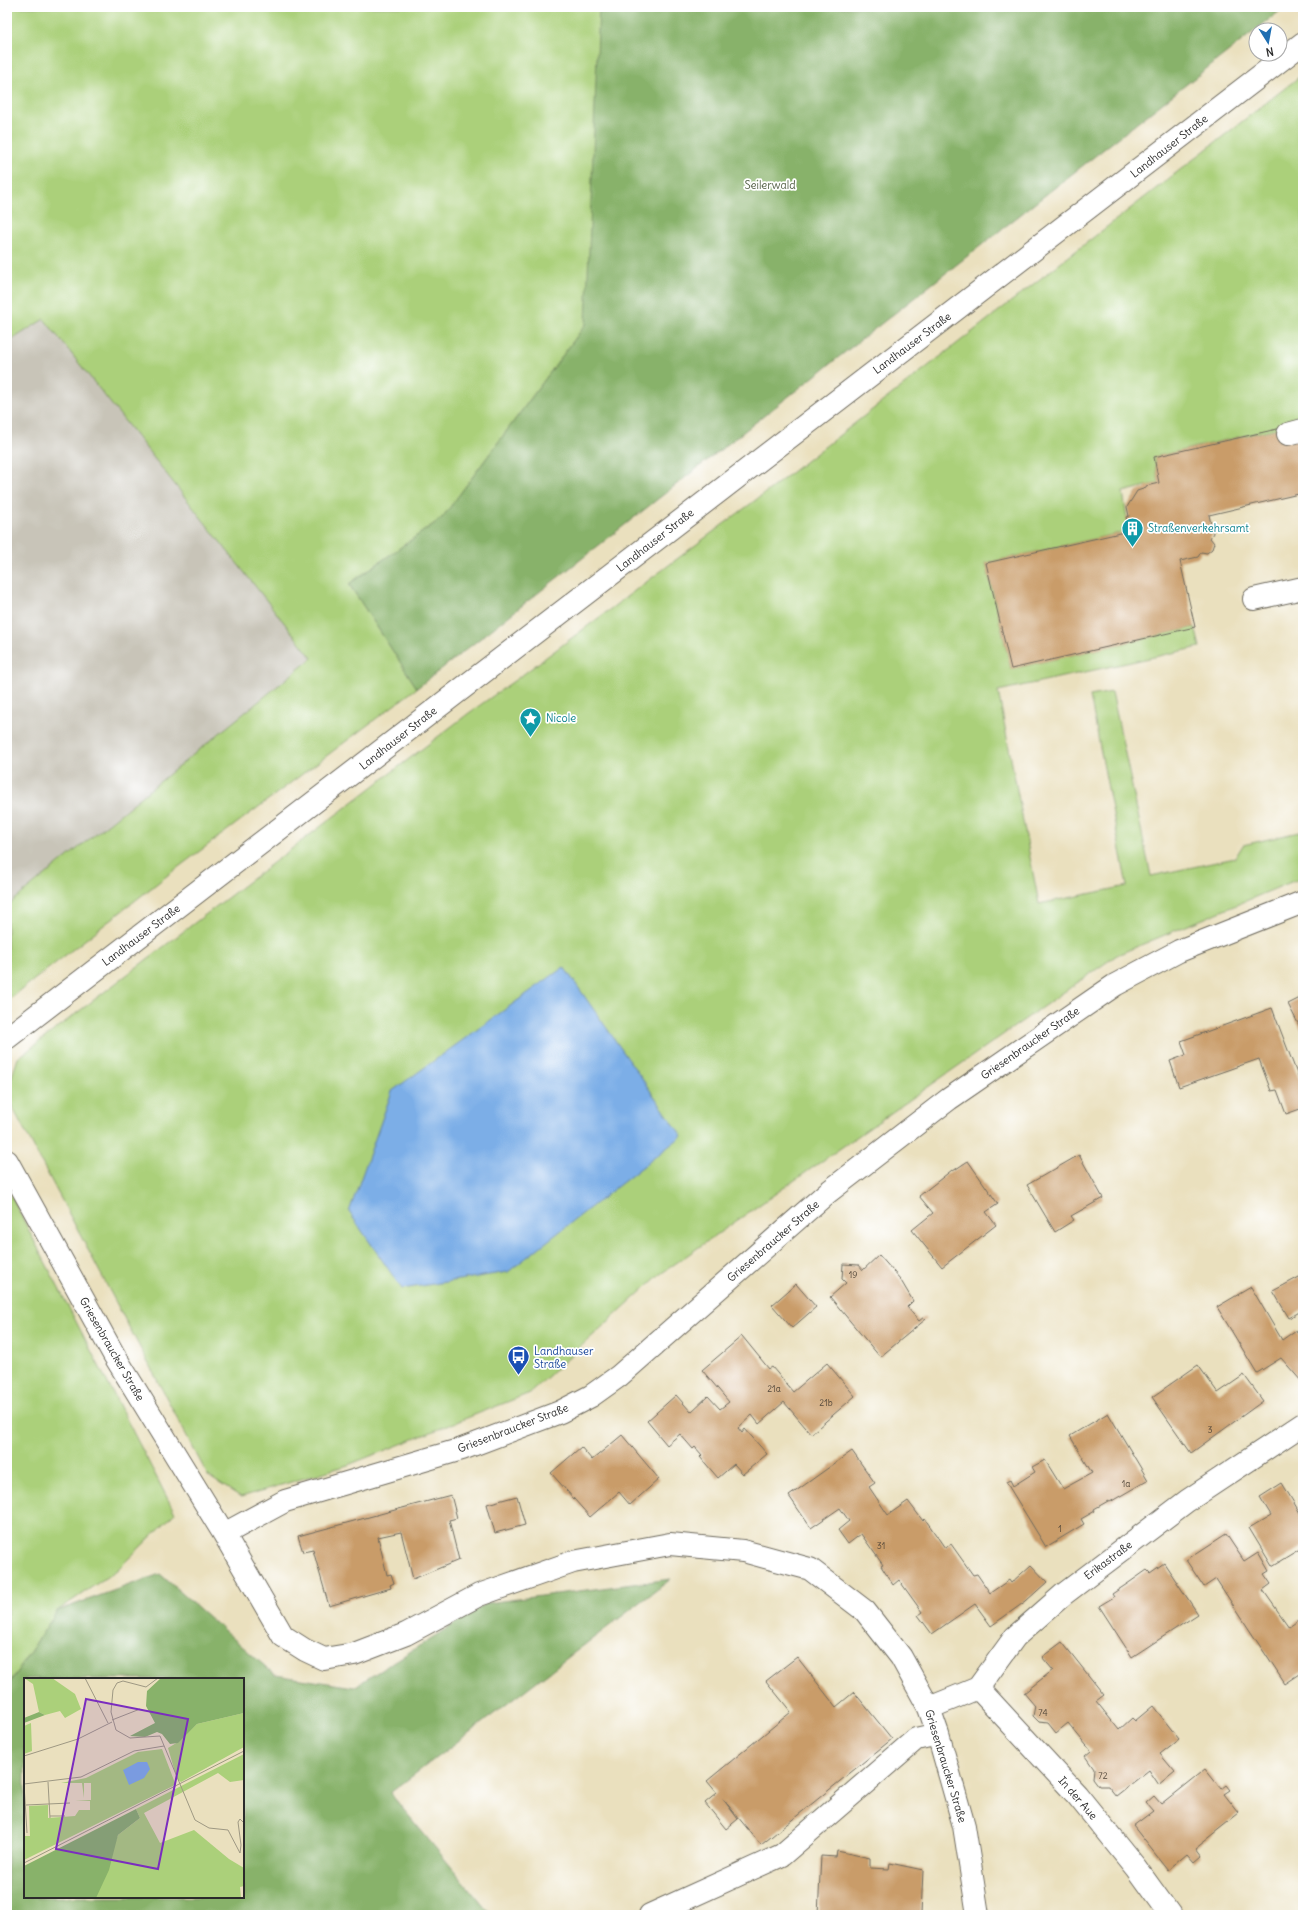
<svg xmlns="http://www.w3.org/2000/svg" width="1310" height="1922" font-family="Delius,sans-serif">
	<style>
		.industrial { fill: #c8c4b8 }
		.green { fill: #abd07a; stroke: #6b7e52 }
		.forest { fill: #88b26a; stroke: #5a6e4a; fill-rule: evenodd }
		.water { fill: #7baee7; stroke: #536c89 }
		.building { fill: #c99c69 }
		.lines { fill: none; stroke-linecap: round; stroke-linejoin: round }
		.minor-casing { stroke: #6e6a5e; stroke-width: 24 }
		.major-casing { stroke: #6e6a5e; stroke-width: 24 }
		.minor { stroke: #fff; stroke-width: 22 }
		.major { stroke: #fff; stroke-width: 22 }
		.labels { text-anchor: middle; stroke-width: 3.5; stroke-linejoin: round; paint-order: stroke }
		.number-label { font-size: 9px; fill: #52473a }
		.street-label { font-size: 11px; fill: #2b2b2b; stroke: #fff }
		.park-label { font-size: 11px; fill: #515d43; stroke: #fff }
		.culture-label { font-size: 11px; fill: #0d838f; stroke: #fff; text-anchor: start }
		.transit-label { font-size: 11px; fill: #164399; stroke: #fff; text-anchor: start }
		.inset-road { fill: none; stroke: #9e9883; stroke-width: 1 }
		.view { fill: #7b2cbf; fill-opacity: 0.15; stroke: #7b2cbf; stroke-width: 2 }
		.inset-edge { fill: none; stroke: #2b2b2b; stroke-width: 2 }
	</style>
	<rect width="100%" height="100%" fill="#fff"/>
	<filter id="ink" filterUnits="userSpaceOnUse"><feTurbulence type="fractalNoise" baseFrequency=".025" numOctaves="2"/><feDisplacementMap in="SourceGraphic" scale="8" xChannelSelector="R" yChannelSelector="G"/><feConvolveMatrix kernelMatrix="1 2 1 2 8 2 1 2 1" color-interpolation-filters="sRGB"/></filter>
	<filter id="wash" filterUnits="userSpaceOnUse"><feTurbulence type="fractalNoise" baseFrequency=".012" numOctaves="4" result="noise"/><feDisplacementMap in="SourceGraphic" scale="16" xChannelSelector="R" yChannelSelector="G"/><feGaussianBlur stdDeviation="0.9" result="paint"/><feColorMatrix in="noise" values="0 0 0 0 0 0 0 0 0 0 0 0 0 0 0 0 0 1.4 0 .05"/><feComposite in="paint" operator="in"/></filter>
	<g filter="url(#wash)">
		<rect width="100%" height="100%" fill="#eae0be"/>
		<path class="industrial" d="M44,319L312,658L7,906V343Z"/>
		<path class="green" d="M7,7H633L586,324L442,518L349,584L417,688L164,878L7,1001V906L312,658L44,319L7,343Z
			M1303,74V422L1154,457L1159,483L1123,492L1129,531L986,563L1011,669L1195,627L1200,647L998,691L1039,904L1127,886L1090,696L1112,692L1151,876L1235,858L1243,845L1303,831V877L1117,955L659,1275L530,1393L348,1465L241,1497L208,1476L7,1097V1091L18,1058L469,713L525,673L773,487Z
			M7,1188L175,1513L117,1570L57,1611L7,1687Z"/>
		<path class="forest" d="M599,7H1285L417,688L349,584L442,518L586,324Z
			M160,1574L275,1675L354,1687L487,1603L671,1579L390,1793L491,1915H7V1687L57,1611ZM25,1679H243V1897H25Z"/>
		<path class="water" d="M564,967L682,1136L508,1272L402,1289L349,1212L392,1091Z"/>
		<g id="blocks">
			<path class="building" d="M1286,427L1303,440V493L1209,515L1213,533L1210,538L1214,543L1212,549L1207,553L1201,552L1198,557L1180,561L1195,627L1011,669L986,563L1129,531L1126,517L1129,516L1127,507L1137,491L1146,488V486L1159,483L1154,457Z
				M1300,998L1303,1003V1033L1288,1004Z
				M1272,1008L1299,1079L1303,1078V1108L1286,1114L1277,1090L1271,1091L1259,1059L1179,1087L1170,1061L1186,1055L1181,1041Z
				M1079,1155L1103,1198L1071,1216L1074,1220L1055,1232L1027,1185Z
				M968,1161L998,1204L986,1212L996,1225L942,1267L912,1230L933,1213L919,1196L952,1170L953,1171Z
				M879,1255L900,1279L913,1301L907,1307L919,1321L924,1317L926,1319L880,1357L830,1297L846,1283L842,1279L843,1264L859,1265L863,1270Z
				M1301,1276L1303,1280V1310L1289,1318L1273,1291Z
				M796,1284L816,1307L792,1328L772,1305Z
				M1251,1287L1282,1340L1296,1330L1303,1342L1302,1382L1281,1358L1257,1373L1217,1307Z
				M742,1336L769,1369L772,1367L793,1392L827,1363L855,1396L811,1434L784,1402L759,1424L752,1415L738,1428L742,1433L745,1429L767,1454L743,1474L734,1464L718,1478L700,1457L702,1455L695,1447L693,1449L680,1434L667,1445L647,1421L676,1395L691,1412L708,1396L720,1409L729,1402L702,1370Z
				M1198,1365L1218,1393L1244,1375L1263,1401L1191,1453L1152,1397Z
				M1108,1413L1148,1480L1110,1502L1108,1501L1094,1509L1095,1511L1081,1519L1084,1524L1046,1547L1006,1482L1010,1480L1013,1486L1035,1472L1032,1467L1045,1460L1063,1489L1092,1473L1070,1436Z
				M622,1435L659,1479L630,1505L619,1492L590,1517L551,1473L581,1447L592,1460Z
				M852,1451L875,1483L869,1487L888,1515L908,1501L923,1521L925,1519L945,1548L951,1544L973,1575L977,1574L990,1593L1009,1580L1011,1583L1031,1565L1047,1582L1026,1601L991,1626L975,1604L932,1634L918,1615L922,1612L899,1580L893,1585L881,1566L883,1565L861,1534L848,1544L838,1530L849,1521L840,1508L811,1528L789,1496Z
				M1282,1483L1303,1518V1547L1272,1566L1249,1528L1271,1515L1260,1497Z
				M451,1495L457,1518L449,1520L459,1560L413,1579L401,1532L378,1537L387,1575L391,1574L394,1583L390,1585L391,1588L329,1606L313,1550L303,1552L298,1536Z
				M517,1496L525,1525L495,1533L487,1504Z
				M1226,1534L1244,1561L1258,1552L1269,1571L1264,1574L1271,1584L1263,1590L1289,1627L1299,1620L1303,1625V1672L1285,1684L1216,1579L1204,1587L1186,1560Z
				M1164,1563L1198,1614L1132,1657L1099,1606L1114,1597L1112,1594L1130,1582L1147,1570L1150,1573Z
				M1062,1642L1104,1695L1096,1701L1119,1730L1132,1718L1135,1721L1153,1706L1179,1739L1160,1754L1175,1772L1159,1785L1149,1770L1116,1796L1108,1786H1099L1093,1778L1094,1769L1085,1756L1091,1751L1068,1723L1056,1733L1048,1723L1039,1722L1033,1716L1035,1706L1024,1693L1053,1670L1042,1657Z
				M797,1657L836,1707L854,1692L892,1739L761,1845L723,1799L738,1819L726,1829L705,1803L717,1793L707,1781L791,1712L766,1681Z
				M1205,1769L1221,1789L1226,1785L1230,1790L1224,1794L1239,1813L1195,1848L1201,1856L1194,1862L1187,1854L1168,1870L1133,1826L1153,1811L1146,1803L1154,1796L1161,1804Z
				M837,1851L870,1858V1868L889,1869L890,1863L923,1870L921,1915L818,1914L821,1856L836,1857Z"/>
		</g>
	</g>
	<g filter="url(#ink)">
		<use href="#blocks" fill-opacity="0" stroke="#6e6a5e" stroke-width="1"/>
		<g class="lines">
			<defs>
				<path id="minor" d="M1288,434L1303,430
					M1254,599L1303,588
					M7,1161L114,1355L224,1534L283,1636L305,1650L324,1659L354,1654L406,1634L479,1595L573,1562L670,1544L743,1551L810,1569L865,1611L901,1657L929,1708L938,1734L964,1826L978,1915
					M224,1534L285,1501L462,1449L560,1412L591,1396L619,1376L827,1193L949,1099L1115,985L1179,951L1303,902
					M978,1688L1077,1795L1136,1868L1170,1915
					M929,1708L978,1688L1015,1637L1064,1594L1187,1501L1303,1424
					M650,1915L782,1855L916,1739L938,1734"/>
				<path id="major" d="M7,1038L1303,43"/>
			</defs>
			<use href="#minor" class="minor-casing"/>
			<use href="#major" class="major-casing"/>
			<use href="#minor" class="minor"/>
			<use href="#major" class="major"/>
		</g>
	</g>
	<defs>
		<symbol id="building-pin" viewBox="-11 -11 22 30"><path d="M0 17L-7.5 6A9.5 9.5 0 1 1 7.5 6Z" fill="#0f9aa8" stroke="#fff"/><path d="M-4-6H4V6H1V3H-1V6H-4ZM-2.5-4.3h1.7v1.8h-1.7ZM.8-4.3h1.7v1.8H.8ZM-2.5-1h1.7V.8h-1.7ZM.8-1h1.7V.8H.8Z" fill="#fff"/></symbol>
		<symbol id="sight-pin" viewBox="-11 -11 22 30"><path d="M0 17L-7.5 6A9.5 9.5 0 1 1 7.5 6Z" fill="#0f9aa8" stroke="#fff"/><path d="M0-6L1.8-2.2L6-1.7L2.9 1.2L3.7 5.4L0 3.3L-3.7 5.4L-2.9 1.2L-6-1.7L-1.8-2.2Z" fill="#fff"/></symbol>
		<symbol id="bus-pin" viewBox="-11 -11 22 30"><path d="M0 17L-7.5 6A9.5 9.5 0 1 1 7.5 6Z" fill="#1a4fb4" stroke="#fff"/><path d="M-5-6H5V4H4V6H2V4H-2V6H-4V4H-5ZM-3.5-4V0h7V-4ZM-3.5 1.2v1.5H-2V1.2ZM2 1.2v1.5H3.5V1.2Z" fill="#fff"/></symbol>
	</defs>
	<g fill-rule="evenodd">
		<use href="#building-pin" x="1120" y="516" width="25" height="34"/>
		<use href="#sight-pin" x="518" y="706" width="25" height="34"/>
		<use href="#bus-pin" x="506" y="1344" width="25" height="34"/>
	</g>
	<g class="labels">
		<g class="number-label">
			<text x="853" y="1278">19</text>
			<text x="774" y="1392">21a</text>
			<text x="826" y="1406">21b</text>
			<text x="1210" y="1433">3</text>
			<text x="1126" y="1487">1a</text>
			<text x="1060" y="1532">1</text>
			<text x="881" y="1549">31</text>
			<text x="1043" y="1716">74</text>
			<text x="1103" y="1779">72</text>
		</g>
		<g class="street-label">
			<text transform="translate(1169 146) rotate(-38)" y="4">Landhauser Straße</text>
			<text transform="translate(912 343) rotate(-37)" y="4">Landhauser Straße</text>
			<text transform="translate(655 540) rotate(-38)" y="4">Landhauser Straße</text>
			<text transform="translate(398 738) rotate(-38)" y="4">Landhauser Straße</text>
			<text transform="translate(141 935) rotate(-37)" y="4">Landhauser Straße</text>
			<text transform="translate(1030 1043) rotate(-35)" y="4">Griesenbraucker Straße</text>
			<text transform="translate(773 1241) rotate(-41)" y="4">Griesenbraucker Straße</text>
			<text transform="translate(112 1349) rotate(60)" y="4">Griesenbraucker Straße</text>
			<text transform="translate(513 1428) rotate(-21)" y="4">Griesenbraucker Straße</text>
			<text transform="translate(1108 1560) rotate(-37)" y="4">Erikastraße</text>
			<text transform="translate(946 1766) rotate(73)" y="4">Griesenbraucker Straße</text>
			<text transform="translate(1078 1798) rotate(49)" y="4">In der Aue</text>
		</g>
		<g class="park-label">
			<text x="770" y="189">Seilerwald</text>
		</g>
		<g class="culture-label">
			<text x="1148" y="532">Straßenverkehrsamt</text>
			<text x="546" y="722">Nicole</text>
		</g>
		<g class="transit-label">
			<text x="534" y="1355">Landhauser<tspan x="534" dy="13">Straße</tspan></text>
		</g>
	</g>
	<g transform="translate(24 1678)">
		<rect width="220" height="220" fill="#eae0be"/>
		<path d="M0,0H28L51,16L57,31L41,40L36,33L21,37L15,34L9,6ZM220,35V69L157,104L153,101L144,70L154,64L173,46ZM7,45L8,73L0,76V48ZM138,71L151,105L149,108L0,182V158H6L5,128L24,127V140L51,138L55,132H66V123L51,122H67V105H60V120L58,105H37L62,100L114,74ZM220,76V102L206,104L194,95L120,135L136,165L170,152L205,181L220,190V208L216,209L217,220H71L94,157L116,140L112,131Z" fill="#abd07a"/>
		<path d="M137,0H220V35L173,46L154,65L146,66L138,56L133,54L121,59L106,58L131,45L122,28L123,13ZM15,34L21,37L0,45V40ZM112,131L116,140L94,157L85,192L72,220H0V188Z" fill="#88b26a"/>
		<path d="M114,84H123L126,91L120,100L105,107L99,92Z" fill="#7baee7"/>
		<path class="inset-road" d="M61,0L84,45M134,0L122,9L99,3L93,5L89,12L87,34L92,52L106,60L136,58L171,142L185,150L204,152L216,175L217,167L214,144L216,141L220,145M88,42L116,31M0,78L54,61L88,44M24,104L26,140M0,106L57,99L110,73L140,68M0,106L3,155M2,127L46,125M26,138H41M0,185L220,73"/>
		<path class="view" d="M62,21L164,41L134,191L32,171Z"/>
		<rect width="220" height="220" class="inset-edge"/>
	</g>
	<rect width="1310" height="1922" fill="none" stroke="#fff" stroke-width="24"/>
	<g transform="translate(1268 42) rotate(169)"><circle r="19" fill="#ffffff" stroke="#aaaaaa"/>
	<path d="M0-3L7 15L0 10L-7 15Z" fill="#1f6fb2"/>
	<text y="-6" font-size="11" font-weight="bold" text-anchor="middle" fill="#2b2b2b">N</text>
	</g>
</svg>
